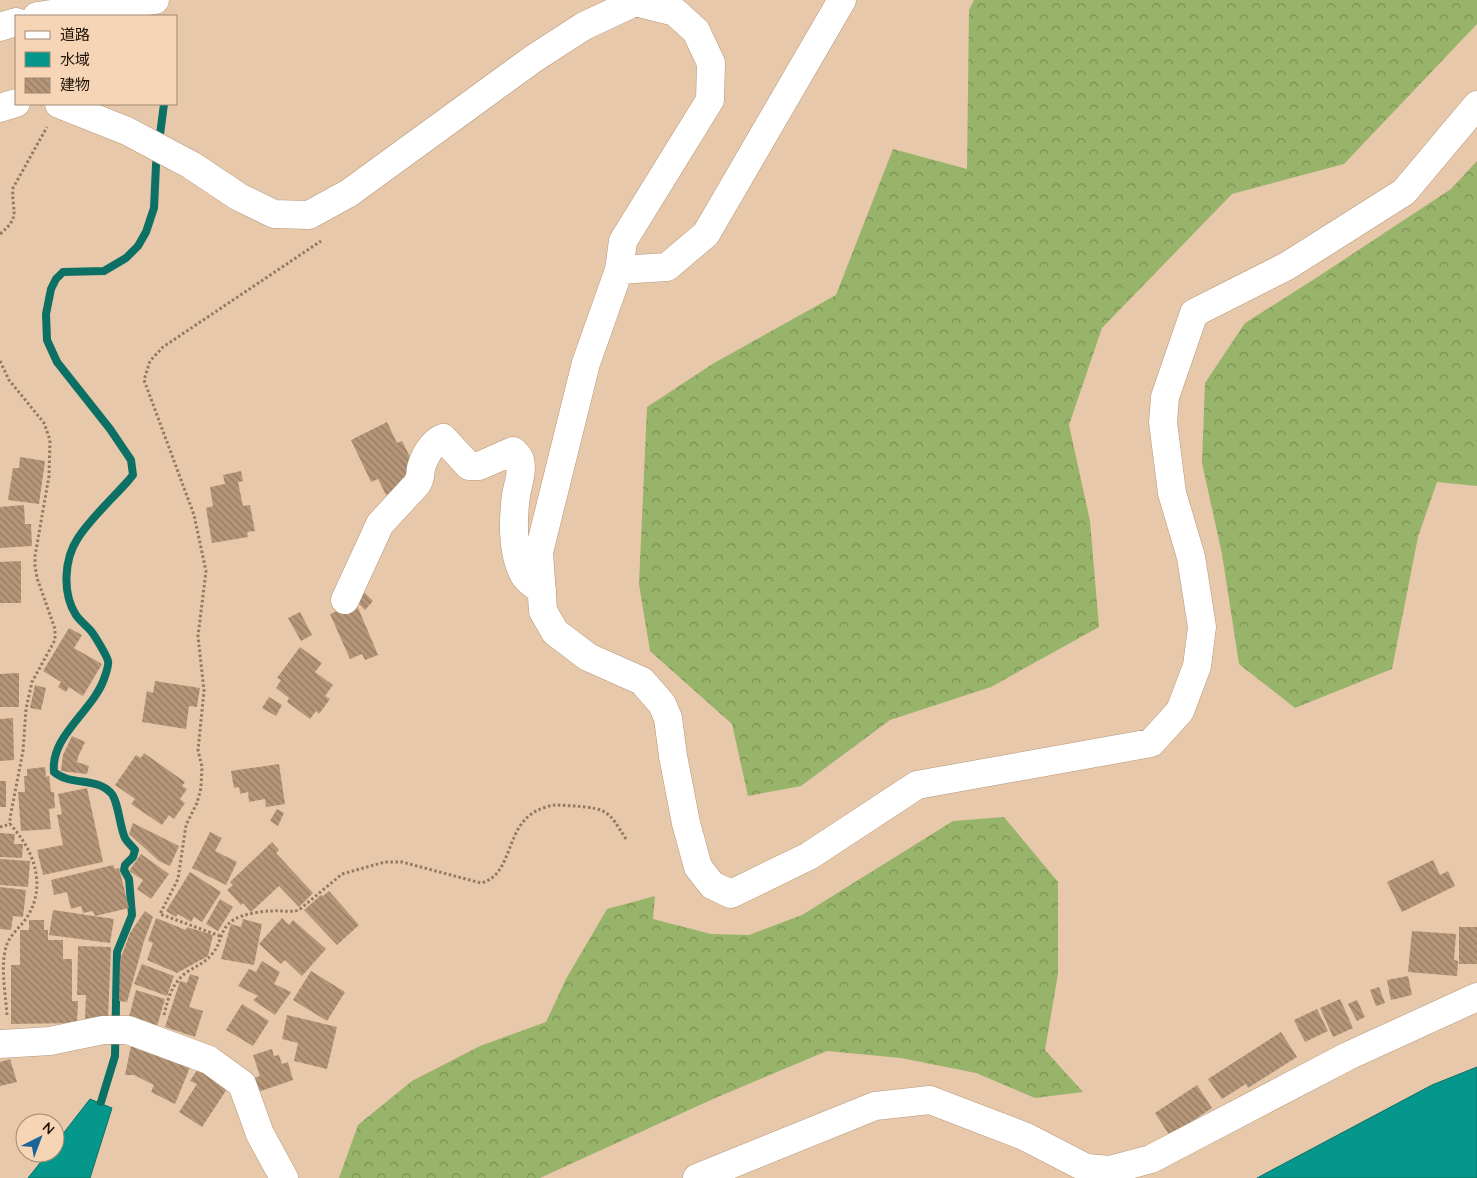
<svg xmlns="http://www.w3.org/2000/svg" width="1477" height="1178" font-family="Quicksand,'Noto Sans JP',sans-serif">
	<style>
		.forest { fill: url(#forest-crowns) }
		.water { fill: #05978b; stroke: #0d7064 }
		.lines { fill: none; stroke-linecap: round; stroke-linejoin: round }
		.stream { stroke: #0d7064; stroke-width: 8 }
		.building { fill: url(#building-back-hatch) }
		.minor-casing { stroke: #b59679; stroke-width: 29 }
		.path { stroke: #917a64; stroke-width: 3; stroke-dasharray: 2.5 2.5; stroke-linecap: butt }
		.minor { stroke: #fff; stroke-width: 28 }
	</style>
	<defs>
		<pattern id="forest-crowns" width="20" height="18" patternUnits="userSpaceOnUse" patternTransform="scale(1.25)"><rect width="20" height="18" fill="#98b36a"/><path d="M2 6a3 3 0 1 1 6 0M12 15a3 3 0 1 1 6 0" fill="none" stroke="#7c9055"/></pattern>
		<pattern id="building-back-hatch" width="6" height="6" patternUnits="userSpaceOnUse" patternTransform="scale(1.25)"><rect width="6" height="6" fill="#b59679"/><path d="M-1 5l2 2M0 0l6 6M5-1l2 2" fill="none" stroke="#937961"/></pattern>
	</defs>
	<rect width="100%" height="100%" fill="#e8c8aa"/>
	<path class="forest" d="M974,0H1477V24L1344,164L1232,194L1102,328L1069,425L1090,521L1099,627L991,687L890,720L801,786L748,796L732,724L650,651L639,584L647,407L714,363L836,295L893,149L967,169L969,10Z
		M1477,161V486L1437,482L1418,537L1392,669L1295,708L1239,664L1222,554L1202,463L1205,383L1245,323L1316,278L1451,189Z
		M1004,817L1058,882V974L1045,1050L1083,1092L1035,1098L976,1073L901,1058L827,1051L713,1099L540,1178H339L358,1125L412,1081L480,1046L546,1022L566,979L607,909L655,896L653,919L711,934L749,935L802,915L953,821Z"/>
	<path class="water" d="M1477,1067V1178H1257L1432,1085Z
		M90,1099L112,1108L90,1178H28L48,1153H55V1144Z"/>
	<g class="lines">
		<path class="stream" d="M101,1102L115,1056L117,952L132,915L129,879L124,870L125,865L133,857L135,850C132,846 127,842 125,838C120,828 118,800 111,793C97,777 70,786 54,772C50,735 95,710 105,676C106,673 109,665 108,661C107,656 95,636 91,631C87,626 80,621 76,615C62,593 64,559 78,538C90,519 113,498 128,481L133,475L131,460L110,429L57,362L47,340L46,314L51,289L56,279L63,272L104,271L126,258L138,246L146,232L154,208L156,165L164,104"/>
	</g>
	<path class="building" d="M387,422L397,443L402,441L413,463L415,481L386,495L378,479L371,482L351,440Z
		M20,457L45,461L39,504L8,500L13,468H19Z
		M241,471L243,481L238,482L243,506L250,505L255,531L247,532L248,537L212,543L206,508L213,506L210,487L225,484L223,475Z
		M24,505L25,524H31L32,546L0,548V507Z
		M21,561V603H0V562Z
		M360,588L373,601L365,610L352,597Z
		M356,603L378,655L365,660L362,654L350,659L330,614Z
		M300,612L312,635L301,641L288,618Z
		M69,628L82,635L74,648L102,664L83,696L69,687L66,692L58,687L61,682L43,671Z
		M300,647L322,663L315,672L333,685L325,696L330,699L319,714L316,711L310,719L287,702L289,698L276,688L281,680L277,678Z
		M19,673V707H0V674Z
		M155,681L200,688L197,707L189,706L186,729L142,722L147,691L153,693Z
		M35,685L46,688L41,710L30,708Z
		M269,697L282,705L276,716L262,708Z
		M13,718L14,760L0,761V719Z
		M72,736L85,742L78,757L77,762L89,766L87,774L61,771L63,755Z
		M144,753L185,782L182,786L187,789L180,799L185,803L174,819L169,815L162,825L131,804L135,799L115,785L136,755L141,758Z
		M279,764L285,804L266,807L265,799L249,802L248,792L240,794L239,787L234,788L231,771Z
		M45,767L46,777L49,776L51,792H54L55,808L49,809L51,829L21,831L18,792H25L24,776H27V769Z
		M0,781H6V807H0Z
		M87,788L103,862L43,875L37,850L63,845L57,815L62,814L58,794Z
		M277,809L284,813L278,826L270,821Z
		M133,823L179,846L170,866L159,861L129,834Z
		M210,832L222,838L215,851L237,862L226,885L192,868Z
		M0,833L15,834L14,844H23L22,858L0,857Z
		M272,842L279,850L276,853L313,893L299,907L279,886L251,912L243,903L241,905L227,890L233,885L230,882Z
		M141,854L169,874L151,899L137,889L143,880L129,871Z
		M0,859L30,861L28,887L0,885Z
		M1433,860L1440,875L1448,871L1455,886L1402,912L1387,882Z
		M113,865L115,869L119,868L129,908L95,916L93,911L83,913L81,906L71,909L67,892L54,895L51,880Z
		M190,872L221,892L202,922L194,917L191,922L178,914L176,917L166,911Z
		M0,887L26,890L23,917L13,916L11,930L0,929Z
		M329,891L359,925L337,945L304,910L321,895L323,896Z
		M220,899L233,907L218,931L206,924Z
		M53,910L114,919L110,943L49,935Z
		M145,911L153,917L144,941L127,1002L119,1001L120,960L130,933Z
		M156,918L186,930L187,927L213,935L208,956L177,973L147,960L153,943L148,941Z
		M282,918L289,925L293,920L326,949L302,976L285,960L281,964L259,944Z
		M243,919L262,924L254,965L221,959L231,924L241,927Z
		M29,920H44V930H48V940H63V959H72V1001H78L77,1023L11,1024V965H20V930H29Z
		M1459,927H1477V964H1459Z
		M1412,931L1456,934L1454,960L1458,961L1457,976L1408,972Z
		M78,946L111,947L108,1018L85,1019L86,995H77Z
		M262,961L280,972L274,984L291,992L275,1015L253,1000L258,996L238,986L249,969L256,972Z
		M142,964L174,976L167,996L134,984Z
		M311,971L345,992L327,1021L293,1000Z
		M190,974L199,977L189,1007L203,1011L195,1037L165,1027L180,981L187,983Z
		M1408,976L1412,995L1391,1000L1387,980Z
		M1379,987L1385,1003L1376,1006L1370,990Z
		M136,990L165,999L157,1026L129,1017Z
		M1340,999L1353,1028L1333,1037L1320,1008Z
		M1357,1000L1365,1017L1357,1021L1348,1004Z
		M242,1004L269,1021L253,1046L226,1030Z
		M1317,1009L1328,1031L1305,1042L1294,1020Z
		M287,1015L337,1027L327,1069L294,1061L298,1043L282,1039Z
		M1281,1032L1297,1057L1248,1088L1246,1084L1222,1099L1208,1079Z
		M132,1041L193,1060L175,1104L151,1092L154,1085L134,1075H125Z
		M272,1049L274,1056L279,1055L282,1064L288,1062L293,1080L255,1093L251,1079L260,1076L253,1055Z
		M10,1059L17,1082L0,1086V1062Z
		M199,1067L229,1086L202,1127L179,1112L197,1084L190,1081Z
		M1197,1085L1212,1108L1170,1136L1155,1113Z"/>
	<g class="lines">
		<defs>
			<path id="minor" d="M37,16L155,0
				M0,27L16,22
				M59,104L127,131L191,165L239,197L274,214L309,215L349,193L533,59L584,26L635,2L675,12L696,31L711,63L710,100L623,241L619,270L586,363L539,552L543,611L555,632L588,657L642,681L662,704L668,718L673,756L686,823L698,867L712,885L731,894L809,856L917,785L1151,743L1180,711L1197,666L1202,627L1191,557L1172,493L1163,422L1165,397L1194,313L1287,266L1404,192L1477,105
				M0,108L16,103
				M619,270L667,267L706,234L842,0
				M345,600L380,524L417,484C421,478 420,474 421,468C424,457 432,442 443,438L469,466H479L513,451C516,454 519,456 520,460C523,470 518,485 516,495C513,519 512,553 524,575C528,581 535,586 542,590
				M0,1044L50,1041L103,1030H128L209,1060L242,1084L260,1134L284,1178
				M697,1178L875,1106L930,1100L1024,1136L1086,1168L1110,1170L1151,1159L1348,1056L1477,997"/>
		</defs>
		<use href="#minor" class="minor-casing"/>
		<path class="path" d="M0,234C22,216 11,211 13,188L47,127
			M0,361L9,380L44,423L50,440L49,476L35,556V566L37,578L55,629V640L32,682L26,709L23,751L10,818V824
			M0,827L10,824C32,848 46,881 30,912C24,925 10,933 6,947C0,968 6,995 7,1016
			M220,936L160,914L178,879L186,825L197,803L201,788L202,767L198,750L204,691L198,636L206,571L194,515L144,380L150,361L163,347L321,241
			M164,1015C168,998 172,983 187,972C196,966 205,963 212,954C224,941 218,924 242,916C251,913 263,911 272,911C282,910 289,913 299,910L342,874L385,862H402L481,883C514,875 504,826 538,810C543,808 550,805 556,805C562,805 569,806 575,806C609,809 608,811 626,839"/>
		<use href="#minor" class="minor"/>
	</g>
	<rect x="15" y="15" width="162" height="90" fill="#f6d5b6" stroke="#a08871"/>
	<rect x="25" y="31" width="25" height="8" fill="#ffffff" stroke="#a08871"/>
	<text x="60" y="40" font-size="15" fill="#201409">道路</text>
	<rect x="25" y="52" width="25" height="15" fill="#05978b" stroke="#a08871"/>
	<text x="60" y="65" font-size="15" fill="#201409">水域</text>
	<rect x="25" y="78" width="25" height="15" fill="url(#building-back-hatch)" stroke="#a08871"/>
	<text x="60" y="90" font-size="15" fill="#201409">建物</text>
	<g transform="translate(40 1138) rotate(42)"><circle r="24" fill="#f6d5b6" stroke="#a08871"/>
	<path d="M0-4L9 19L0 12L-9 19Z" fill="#1c6498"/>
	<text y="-8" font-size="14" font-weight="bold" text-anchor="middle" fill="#201409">N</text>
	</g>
</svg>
